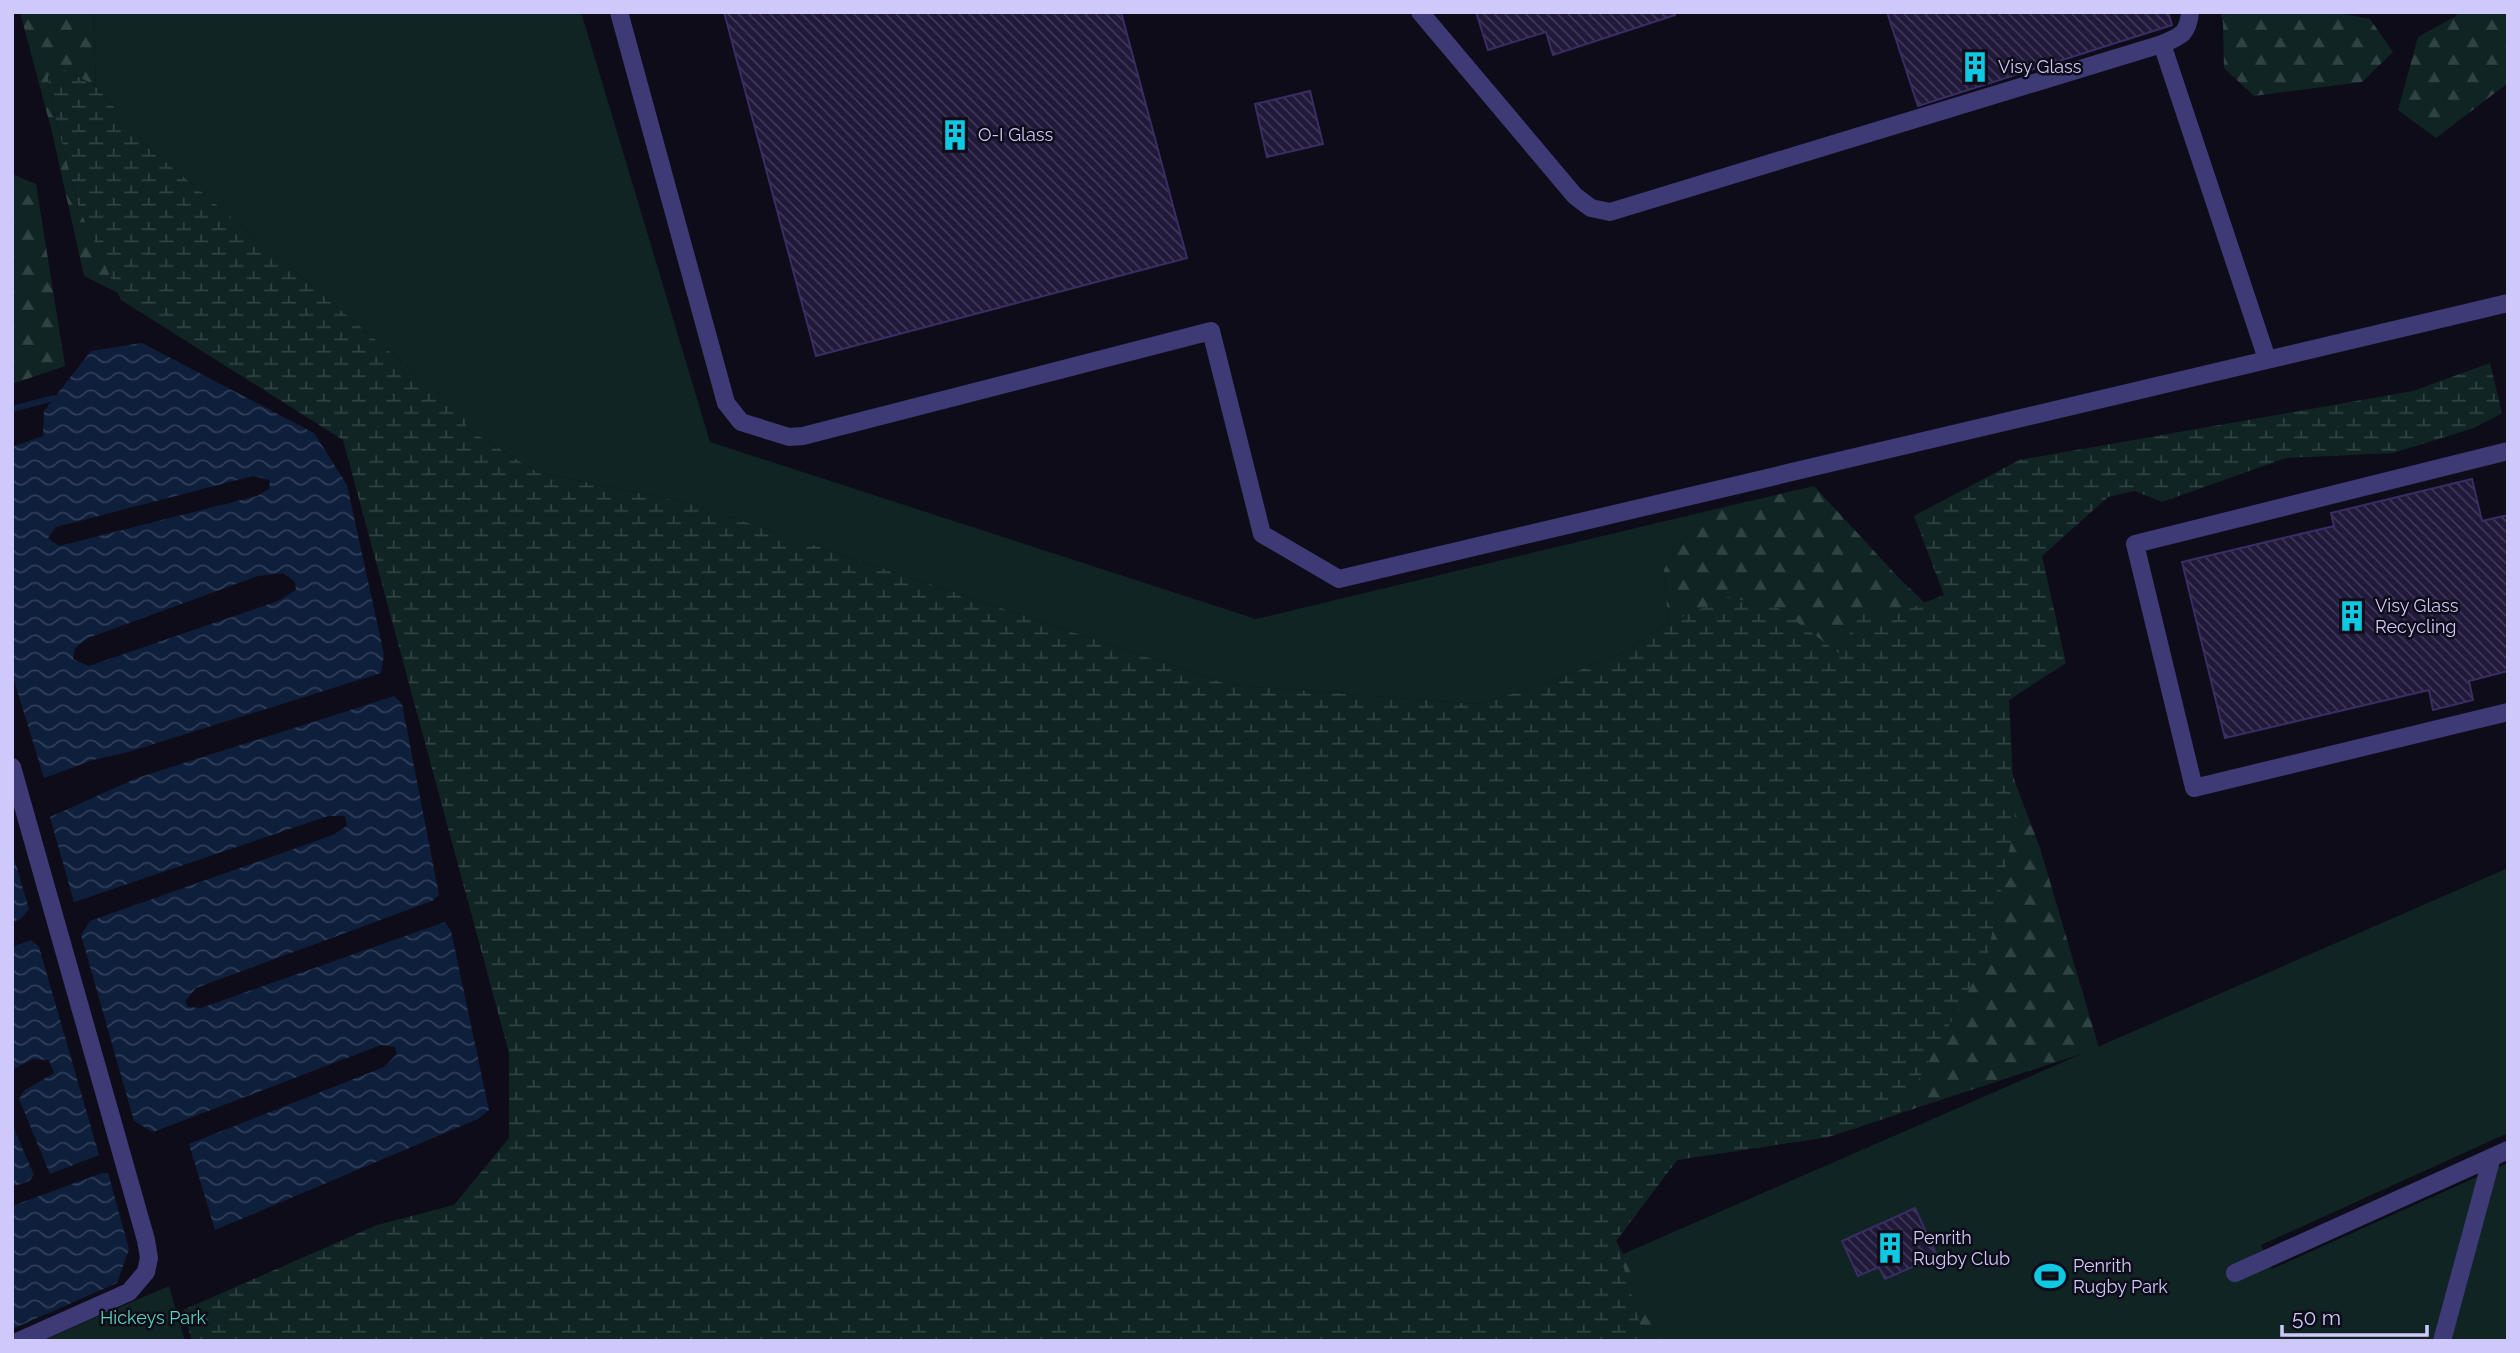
<svg xmlns="http://www.w3.org/2000/svg" width="2520" height="1353" font-family="Raleway,sans-serif">
	<style>
		.green { fill: #0f2423 }
		.forest { fill: url(#forest-firs) }
		.wetland { fill: url(#wetland-marsh) }
		.water { fill: url(#water-waves); fill-rule: evenodd }
		.lines { fill: none; stroke-linecap: round; stroke-linejoin: round }
		.stream { stroke: #0e1f3c; stroke-width: 6 }
		.building { fill: url(#building-back-hatch); stroke: #392d64; stroke-width: 2 }
		.minor { stroke: #3d3a76; stroke-width: 18 }
		.labels { text-anchor: middle; stroke-width: 5; stroke-linejoin: round; paint-order: stroke }
		.poi-label { font-size: 18px; fill: #cfc9fb; stroke: #0f0c1a; text-anchor: start }
		.park-label { font-size: 18px; fill: #5bd5b9; stroke: #0f0c1a }
	</style>
	<defs>
		<pattern id="forest-firs" width="22" height="20" patternUnits="userSpaceOnUse" patternTransform="scale(1.75)"><rect width="22" height="20" fill="#0f2423"/><path d="M5 1l3.5 6h-7zM16 11l3.5 6h-7z" fill="#314244"/></pattern>
		<pattern id="wetland-marsh" width="20" height="14" patternUnits="userSpaceOnUse" patternTransform="scale(1.75)"><rect width="20" height="14" fill="#0f2423"/><path d="M1 5h8M5 5V1M11 12h8M15 12V8" fill="none" stroke="#314244"/></pattern>
		<pattern id="water-waves" width="16" height="10" patternUnits="userSpaceOnUse" patternTransform="scale(1.75)"><rect width="16" height="10" fill="#0e1f3c"/><path d="M0 5q4-4 8 0t8 0" fill="none" stroke="#303e59"/></pattern>
		<pattern id="building-back-hatch" width="6" height="6" patternUnits="userSpaceOnUse" patternTransform="scale(1.75)"><rect width="6" height="6" fill="#20193a"/><path d="M-1 5l2 2M0 0l6 6M5-1l2 2" fill="none" stroke="#3f3957"/></pattern>
	</defs>
	<rect width="100%" height="100%" fill="#0f0c1a"/>
	<path class="green" d="M93,12H581L710,442L1256,619L1703,512L1664,569L1668,623L1623,653L1539,686L1477,704L1230,685L692,504L537,472L466,428L465,407L442,396L147,146L96,86Z
		M2508,868V1133L2261,1245L2272,1269L2508,1163V1341H1379L1616,1241L1623,1254Z
		M169,1286L185,1341H41Z"/>
	<path class="forest" d="M20,12H93L96,86L65,70L48,76L51,101L79,208L118,293L84,276L52,132Z
		M2221,12H2335L2370,19L2393,52L2362,82L2254,96L2224,68L2223,23Z
		M2458,12H2508V83L2436,138L2398,110L2418,37L2456,16Z
		M12,174L36,184L65,366L12,384Z
		M1814,486L1898,577L1960,637L2040,848L2099,1048L1828,1137L1677,1160L1616,1241L1662,1341H1474L1632,668L1668,623L1664,569L1703,512Z"/>
	<path class="wetland" d="M65,70L96,86L147,146L442,396L466,407V428L537,472L692,504L1230,685L1477,704L1539,686L1623,653L1668,623L1728,597L1778,608L1839,653L1863,610L1901,612L1944,595L1914,516L2019,460L2413,391L2490,363L2502,413L2474,428L2393,453L2286,458L2162,502L2135,491L2108,497L2042,556L2066,663L2009,700L2015,822L1987,958L1899,1114L1828,1137L1677,1160L1616,1241L1645,1341H192L183,1310L377,1225L454,1205L509,1138V1053L343,440L121,300L79,208L51,101L48,76Z"/>
	<path class="water" d="M142,343L314,433L347,485L384,655L381,673L128,752L93,760L44,778L12,674V447L43,436L44,411L91,351ZM253,476L270,480L269,489L257,496L59,546L48,538L56,527ZM283,573L295,582L296,590L278,601L89,666L73,659L75,648L88,638L258,576Z
		M394,696L402,704L439,895L432,901L196,988L185,1001L188,1007L201,1008L445,922L451,931L489,1110L478,1119L215,1230L189,1144L384,1067L397,1054L395,1047L381,1045L153,1132L134,1121L81,935L90,921L333,835L347,826L345,816H328L74,902L50,817L137,778Z
		M12,851L29,909L21,919L12,922Z
		M31,940L39,947L99,1155L50,1174L19,1099L25,1090L54,1073L49,1060L33,1059L12,1070V947Z
		M12,1124L34,1175L29,1181L12,1187Z
		M102,1173H108L129,1249L117,1283L12,1329V1206Z"/>
	<g class="lines">
		<path class="stream" d="M12,409L54,398"/>
	</g>
	<path class="building" d="M724,12H1121L1187,258L816,356Z
		M1476,12H1674L1675,15L1553,55L1546,32L1488,50Z
		M1887,12H2168L2172,25L1918,106Z
		M1310,91L1323,144L1267,157L1255,104Z
		M2472,479L2482,521L2508,515V671L2469,681L2473,700L2433,710L2429,690L2225,738L2182,562L2334,526L2331,513Z
		M1915,1208L1937,1256L1885,1279L1879,1267L1858,1276L1842,1241Z"/>
	<g class="lines">
		<path class="minor" d="M619,12L726,403L741,422L789,437L803,436L1211,331L1262,534L1339,579L2508,303
			M1420,12L1575,196L1591,208L1610,212L2162,44C2181,36 2188,34 2190,12
			M2162,44L2267,359
			M2508,451L2135,544L2194,788L2508,712
			M12,767L146,1240L149,1258L146,1272L129,1292L19,1341
			M2235,1273L2508,1150
			M2442,1341L2492,1157"/>
	</g>
	<defs>
		<symbol id="building-bare" viewBox="-9 -9 18 18"><path d="M-4-6H4V6H1V3H-1V6H-4ZM-2.5-4.3h1.7v1.8h-1.7ZM.8-4.3h1.7v1.8H.8ZM-2.5-1h1.7V.8h-1.7ZM.8-1h1.7V.8H.8Z" fill="#0fc8e1" stroke="#0f0c1a" stroke-width="2.5" paint-order="stroke"/></symbol>
		<symbol id="stadium-bare" viewBox="-9 -9 18 18"><path d="M0-5a6.5 5 0 1 0 0 10a6.5 5 0 1 0 0-10ZM-3.5-1.8h7v3.6h-7Z" fill="#0fc8e1" stroke="#0f0c1a" stroke-width="2.5" paint-order="stroke"/></symbol>
	</defs>
	<g fill-rule="evenodd">
		<use href="#building-bare" x="1953" y="45" width="44" height="44"/>
		<use href="#building-bare" x="933" y="113" width="44" height="44"/>
		<use href="#building-bare" x="2330" y="594" width="44" height="44"/>
		<use href="#building-bare" x="1868" y="1226" width="44" height="44"/>
		<use href="#stadium-bare" x="2028" y="1254" width="44" height="44"/>
	</g>
	<g class="labels">
		<g class="poi-label">
			<text x="1998" y="73">Visy Glass</text>
			<text x="978" y="141">O-I Glass</text>
			<text x="2375" y="612">Visy Glass<tspan x="2375" dy="21">Recycling</tspan></text>
			<text x="1913" y="1244">Penrith<tspan x="1913" dy="21">Rugby Club</tspan></text>
			<text x="2073" y="1272">Penrith<tspan x="2073" dy="21">Rugby Park</tspan></text>
		</g>
		<g class="park-label">
			<text x="153" y="1324">Hickeys Park</text>
		</g>
	</g>
	<rect width="2520" height="1353" fill="none" stroke="#cfc9fb" stroke-width="28"/>
	<path d="M2282 1325v10h145v-10" fill="none" stroke="#cfc9fb" stroke-width="3.5"/>
	<text x="2292" y="1325" font-size="21" fill="#cfc9fb" stroke="#0f0c1a" stroke-width="5" paint-order="stroke">50 m</text>
</svg>
